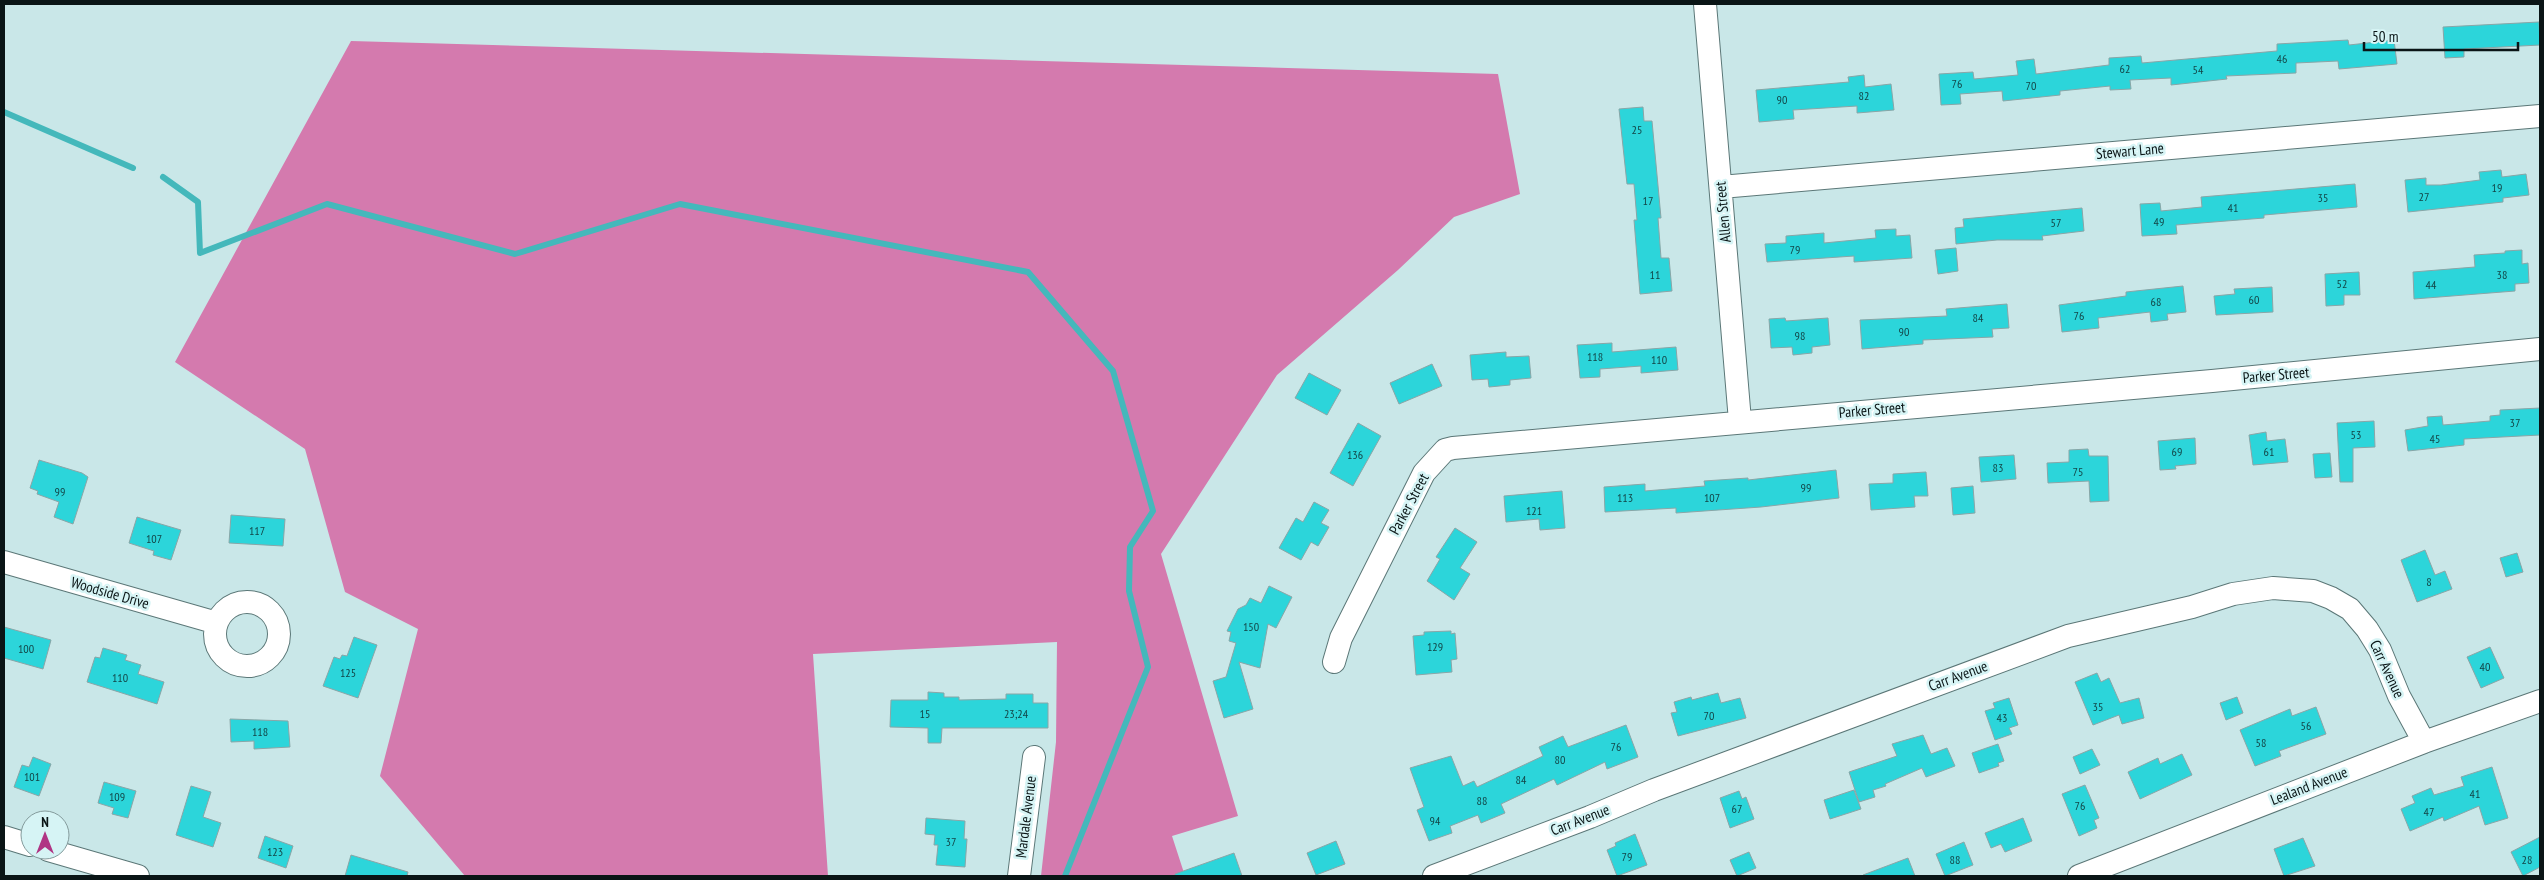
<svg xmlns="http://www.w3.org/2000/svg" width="2544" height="880" font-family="'PT Sans Narrow',sans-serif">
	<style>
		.forest { fill: #d47aae }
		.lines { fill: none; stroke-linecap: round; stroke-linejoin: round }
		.stream { stroke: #44b8bb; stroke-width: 6 }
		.building { fill: #2cd5da; stroke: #89a6a7 }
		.street-casing { stroke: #5b7777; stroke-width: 24 }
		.street { stroke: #fff; stroke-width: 22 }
		.labels { text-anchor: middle; stroke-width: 5; stroke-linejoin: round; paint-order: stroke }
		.number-label { font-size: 12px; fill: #124547 }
		.street-label { font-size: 15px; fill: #0a1516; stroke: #d6f4f5 }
	</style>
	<rect width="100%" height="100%" fill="#c9e7e8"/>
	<path class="forest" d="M351,41L1498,74L1520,194L1454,217L1398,270L1277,375L1161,554L1238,816L1172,836L1185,876H1041L1056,742L1057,642L813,654L828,876H465L380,776L418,629L345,592L305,449L175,362Z"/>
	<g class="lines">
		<path class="stream" d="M4,112L133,168
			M163,177L198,202L200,253L327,204L515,254L680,204L1028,272L1113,371L1153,511L1130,547L1129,591L1148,667L1065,876"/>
	</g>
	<path class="building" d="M2539,22L2540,45L2464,49V57L2445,58L2443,27Z
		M2348,40L2349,45L2394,40L2397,64L2339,69L2338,61L2296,63V73L2226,76L2227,79L2171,85V78L2130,80L2131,89L2110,90V86L2060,91V95L2003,101L2002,91L1960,94L1961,104L1941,105L1939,74L1973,72L1974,79L2018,75L2016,61L2034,59L2036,74L2109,65V58L2141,56L2142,63L2277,51V44Z
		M1864,75L1865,87L1891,84L1894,110L1857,113V106L1793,110L1794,119L1759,122L1756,90L1849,82L1848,77Z
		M1643,107L1644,121H1652L1661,218H1658L1661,258H1669L1672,291L1640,294L1634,220H1637L1634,184H1627L1619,109Z
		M2501,170L2502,177L2526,174L2529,195L2503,198V202L2408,212L2405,180L2426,178V185H2441L2480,180L2479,172Z
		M2355,184L2357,207L2264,215V218L2176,225L2177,234L2142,236L2140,204L2160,203L2161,211L2202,207L2201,197Z
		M2082,208L2084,231L2042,236L2043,240H1997L1956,244L1955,228L1964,227L1963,219Z
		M1896,229V236L1910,235L1912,258L1854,262V256L1767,262L1765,244L1786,243V236L1824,233V243L1876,238L1875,230Z
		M1956,248L1958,271L1938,274L1935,250Z
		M2522,250V264L2528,263L2529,283L2515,284V291L2414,299L2413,272L2475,267L2474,255L2505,253V251Z
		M2359,272L2360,295H2344V305L2326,306L2325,274Z
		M2183,286L2186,312L2167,314L2168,320L2151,322L2150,312L2098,318L2099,328L2062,332L2059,305L2126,296V292Z
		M2272,287L2273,312L2216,315L2214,296L2235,294L2234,289Z
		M2007,304L2009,328L1992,329L1993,337L1923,340V344L1862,349L1860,320L1947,316L1946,309Z
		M1785,318L1786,321L1828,318L1830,345L1812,347V353L1793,355L1792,347L1771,348L1769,319Z
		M1612,343V352L1676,347L1678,370L1641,373V366L1600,369V377L1580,378L1577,345Z
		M1506,352V357L1529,356L1531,378L1510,380V385L1489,387L1488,379L1472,380L1470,355Z
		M1432,364L1442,386L1399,404L1390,383Z
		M1309,373L1341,390L1327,415L1295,398Z
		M2540,408V435L2464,439V445L2408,451L2405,430L2428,426L2427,417L2442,416L2443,425L2490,421V416L2500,415V410Z
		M2374,421L2375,447L2353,448V482H2340L2337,423Z
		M1358,423L1381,436L1353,486L1330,473Z
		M2266,432L2267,441L2285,439L2288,462L2253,465L2249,435Z
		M2195,438L2196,464L2175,466L2176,469L2160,470L2158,441Z
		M2088,449L2089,456H2108L2109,501L2090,502L2089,481L2048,483L2047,463L2069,462V450Z
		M2330,453L2332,477L2315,478L2313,454Z
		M2014,455L2016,479L1981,482L1979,457Z
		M39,460L82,473L88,477L73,524L54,517L59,502L37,494L38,491L30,488Z
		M1836,470L1839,498L1761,507L1676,513V508L1605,512L1604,487L1645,484V491L1705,486L1704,481L1748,478V480Z
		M1926,472L1928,496H1914L1915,507L1871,510L1869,484L1893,483V474Z
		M1973,486L1975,513L1953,515L1951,488Z
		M1562,491L1565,528L1540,530L1539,519L1506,522L1504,496Z
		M1314,502L1329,510L1321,523L1329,527L1318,546L1311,542L1301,560L1279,548L1296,518L1303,522Z
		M231,515L285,519L283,546L229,543Z
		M137,517L181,530L171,560L153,555L154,551L129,543Z
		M1455,528L1477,542L1460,568L1470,574L1454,600L1427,581L1440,559L1436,557Z
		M2425,550L2435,575L2445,571L2452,589L2417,602L2401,560Z
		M2517,553L2523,572L2506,577L2500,558Z
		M1269,586L1292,597L1276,628L1268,624L1260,668L1239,662L1253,709L1224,718L1213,681L1226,677L1236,643L1229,641L1231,632L1227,631L1238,609L1246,605L1250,598L1261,603Z
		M4,627L51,640L43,669L4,658Z
		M1451,631V634L1455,633L1457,659L1451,660L1452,672L1416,675L1413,636L1424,635V632Z
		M354,637L377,645L358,698L323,686L334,657L340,659L342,655L347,656Z
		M2490,647L2504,678L2481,688L2467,657Z
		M103,648L127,655L125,660L141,665L138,674L164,682L157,704L87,682L95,657L100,658Z
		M2097,673L2101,682L2109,678L2120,703L2139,698L2144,718L2122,724L2119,715L2093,725L2075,682Z
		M928,692L944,693V697H959V700L1006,699V694H1033V703H1048V728H942L941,743H928V728L890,727L891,700H928Z
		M1718,693L1721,703L1740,698L1746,718L1678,736L1671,713L1677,712L1674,702L1691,697L1692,700Z
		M2237,697L2243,713L2226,720L2220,703Z
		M2009,698L2018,725L2009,728L2012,734L1995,740L1985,711L1995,708L1993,703Z
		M2316,707L2326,734L2279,751L2281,756L2255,766L2240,730L2290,709L2292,716Z
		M230,719L288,721L290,747L254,749V741L231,742Z
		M1626,725L1638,757L1607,769L1605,762L1557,785L1554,779L1501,804L1505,813L1481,823L1478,815L1450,826L1452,833L1429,841L1417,810L1424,807L1410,768L1451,756L1463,786L1474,781L1477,787L1543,756L1539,747L1563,736L1568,747Z
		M1923,735L1931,754L1947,748L1955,766L1926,777L1922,768L1885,784L1886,786L1873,790L1875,797L1859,802L1849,772L1897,756L1892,744Z
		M1998,744L2004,761L1998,763L1999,766L1979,773L1972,753Z
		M2092,749L2100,765L2080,774L2073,757Z
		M2182,754L2192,775L2140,799L2128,772L2158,758L2160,764Z
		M33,757L51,764L39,796L14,787L22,765L29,767Z
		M2492,767L2508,818L2485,825L2479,806L2444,821L2443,817L2410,831L2401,809L2415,803L2412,796L2431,788L2434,795L2464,786L2461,777Z
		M104,782L136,791L128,818L112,814L114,808L98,803Z
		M2085,785L2099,818L2094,820L2097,828L2079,836L2062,794Z
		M191,786L211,792L203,817L221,823L213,847L176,835Z
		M1854,790L1861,809L1830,819L1824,800Z
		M1739,791L1742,799L1746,797L1754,819L1730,828L1720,798Z
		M926,818L965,821L964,839H967L965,867L936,865L938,845H934L935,835L925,834Z
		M2023,818L2032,841L2005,852L2001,844L1991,848L1985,833Z
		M1635,834L1647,865L1617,876L1607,850L1616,846L1615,843Z
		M265,836L293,846L286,868L258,858Z
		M2540,837V867L2523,876L2511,852Z
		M2303,838L2315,866L2284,876L2274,849Z
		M1336,841L1345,864L1316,875L1307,853Z
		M1964,842L1973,865L1945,876L1936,854Z
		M1749,852L1756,868L1737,876L1730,860Z
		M1234,853L1242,876H1175V874Z
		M351,855L408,872L407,876H345Z
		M1908,858L1915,876H1864L1863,875Z"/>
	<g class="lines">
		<defs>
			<path id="street" d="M1705,4L1740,421
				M1721,187L2540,116
				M4,562L217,623
				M215 634a32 32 0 1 1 64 0a32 32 0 1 1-64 0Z
				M1334,662L1341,638L1424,473L1445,450L1453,448L2212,381L2540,349
				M4,837L30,845
				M48,850L138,876
				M1019,876L1034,757
				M1434,876L1590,817L1654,790L2068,636L2192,607L2233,594L2273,588L2313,591L2331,598L2350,609L2367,629L2380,650L2399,696L2424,742
				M2079,876L2424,742L2540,701"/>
		</defs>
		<use href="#street" class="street-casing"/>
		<use href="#street" class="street"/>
	</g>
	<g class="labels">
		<g class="number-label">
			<text x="2282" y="63">46</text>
			<text x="2125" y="73">62</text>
			<text x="2198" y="74">54</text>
			<text x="1957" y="88">76</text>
			<text x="2031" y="90">70</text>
			<text x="1864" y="100">82</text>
			<text x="1782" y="104">90</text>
			<text x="1637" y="134">25</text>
			<text x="2497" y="192">19</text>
			<text x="2424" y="201">27</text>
			<text x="2323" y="202">35</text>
			<text x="1648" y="205">17</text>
			<text x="2233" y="212">41</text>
			<text x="2159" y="226">49</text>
			<text x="2056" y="227">57</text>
			<text x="1795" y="254">79</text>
			<text x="1655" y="279">11</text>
			<text x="2502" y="279">38</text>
			<text x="2342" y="288">52</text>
			<text x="2431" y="289">44</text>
			<text x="2254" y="304">60</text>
			<text x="2156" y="306">68</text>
			<text x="2079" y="320">76</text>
			<text x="1978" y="322">84</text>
			<text x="1904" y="336">90</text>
			<text x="1800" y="340">98</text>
			<text x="1595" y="361">118</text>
			<text x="1659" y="364">110</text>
			<text x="2515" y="427">37</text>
			<text x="2356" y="439">53</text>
			<text x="2435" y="443">45</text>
			<text x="2177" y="456">69</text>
			<text x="2269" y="456">61</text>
			<text x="1355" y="459">136</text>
			<text x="1998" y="472">83</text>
			<text x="2078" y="476">75</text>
			<text x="1806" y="492">99</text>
			<text x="60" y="496">99</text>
			<text x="1625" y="502">113</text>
			<text x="1712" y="502">107</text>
			<text x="1534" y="515">121</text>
			<text x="257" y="535">117</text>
			<text x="154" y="543">107</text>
			<text x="2429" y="586">8</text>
			<text x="1251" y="631">150</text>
			<text x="1435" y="651">129</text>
			<text x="26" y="653">100</text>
			<text x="2485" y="671">40</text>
			<text x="348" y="677">125</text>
			<text x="120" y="682">110</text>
			<text x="2098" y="711">35</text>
			<text x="925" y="718">15</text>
			<text x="1016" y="718">23;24</text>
			<text x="1709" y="720">70</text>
			<text x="2002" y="722">43</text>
			<text x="2306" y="730">56</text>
			<text x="260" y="736">118</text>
			<text x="2261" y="747">58</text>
			<text x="1616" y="751">76</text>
			<text x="1560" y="764">80</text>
			<text x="32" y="781">101</text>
			<text x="1521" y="784">84</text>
			<text x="2475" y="798">41</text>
			<text x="117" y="801">109</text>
			<text x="1482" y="805">88</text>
			<text x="2080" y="810">76</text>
			<text x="1737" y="813">67</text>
			<text x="2429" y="816">47</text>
			<text x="1435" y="825">94</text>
			<text x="951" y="846">37</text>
			<text x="275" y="856">123</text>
			<text x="1627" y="861">79</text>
			<text x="1955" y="864">88</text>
			<text x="2527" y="864">28</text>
		</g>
		<g class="street-label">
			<text transform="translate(2130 151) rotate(-5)" y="5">Stewart Lane</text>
			<text transform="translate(1723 212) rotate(-95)" y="5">Allen Street</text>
			<text transform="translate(2276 375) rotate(-5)" y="5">Parker Street</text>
			<text transform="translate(1872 410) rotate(-5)" y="5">Parker Street</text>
			<text transform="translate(1409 504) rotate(-62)" y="5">Parker Street</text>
			<text transform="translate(110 593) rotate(16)" y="5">Woodside Drive</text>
			<text transform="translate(2387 669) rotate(65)" y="5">Carr Avenue</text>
			<text transform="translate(1958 676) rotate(-20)" y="5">Carr Avenue</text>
			<text transform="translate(2309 786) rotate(-21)" y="5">Lealand Avenue</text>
			<text transform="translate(1026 817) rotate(-83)" y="5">Mardale Avenue</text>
			<text transform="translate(1580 820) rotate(-21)" y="5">Carr Avenue</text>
		</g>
	</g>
	<rect width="2544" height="880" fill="none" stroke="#0a1516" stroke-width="10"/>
	<g transform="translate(45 835)"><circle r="24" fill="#d6f4f5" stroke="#849b9c"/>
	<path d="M0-4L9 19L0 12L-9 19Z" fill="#b03484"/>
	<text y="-8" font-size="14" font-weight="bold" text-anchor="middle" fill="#0a1516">N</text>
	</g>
	<path d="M2364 42v8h154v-8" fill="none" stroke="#0a1516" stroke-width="2.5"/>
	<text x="2372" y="42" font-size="15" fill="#0a1516" stroke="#d6f4f5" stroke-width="4" paint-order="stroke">50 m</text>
</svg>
